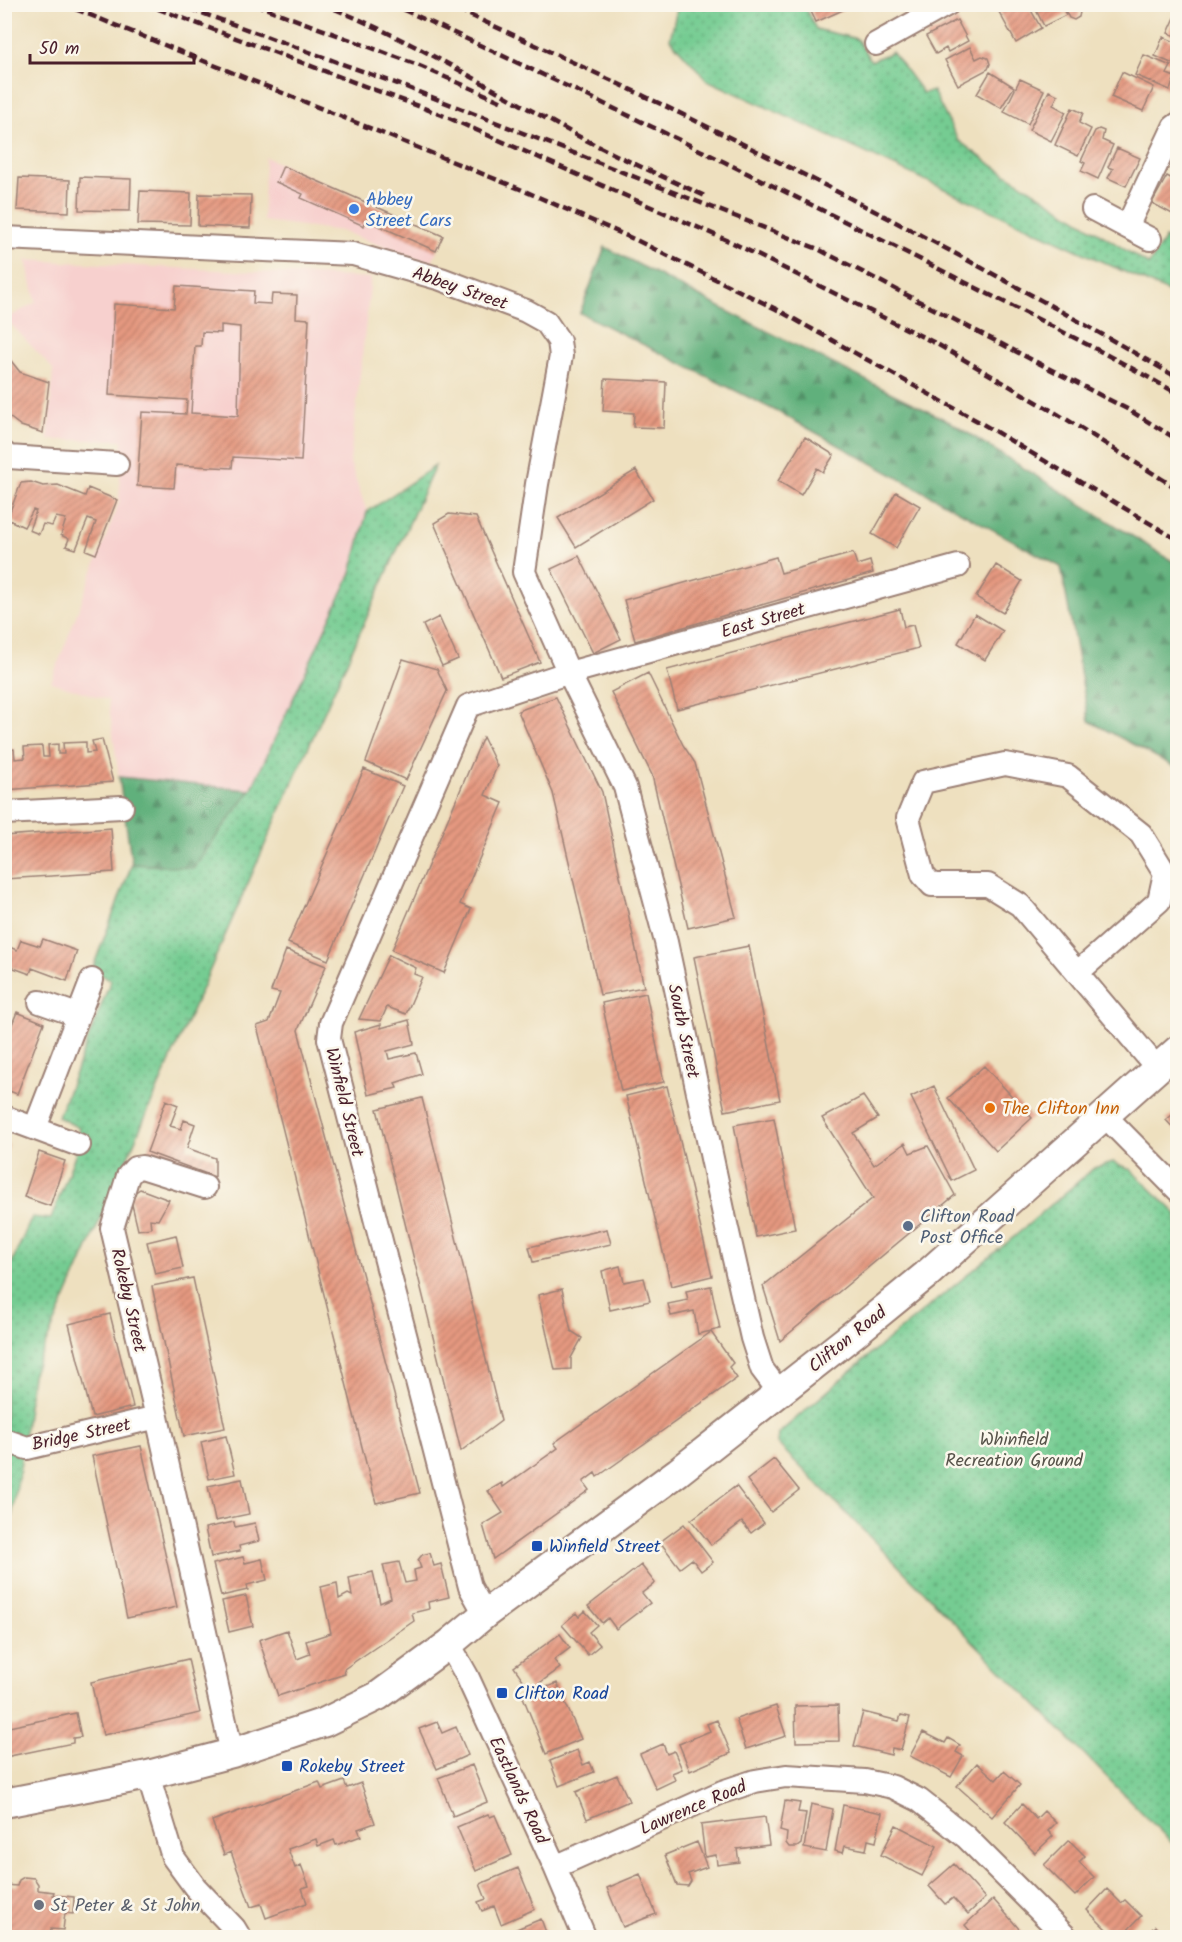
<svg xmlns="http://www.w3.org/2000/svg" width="1182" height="1942" font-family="Kalam,sans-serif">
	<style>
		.built { fill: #f7d0ce }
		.forest { fill: url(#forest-firs); stroke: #556854; stroke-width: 1.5 }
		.park { fill: url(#park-dots); stroke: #60765e; stroke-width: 1.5 }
		.building { fill: url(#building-hatch); fill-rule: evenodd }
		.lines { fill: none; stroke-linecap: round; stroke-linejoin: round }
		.minor-casing { stroke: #9c8075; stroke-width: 26 }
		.tertiary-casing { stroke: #9c8075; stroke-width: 32 }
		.minor { stroke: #fff; stroke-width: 22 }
		.tertiary { stroke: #fff; stroke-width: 28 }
		.rail { stroke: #4a1f2b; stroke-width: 4.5; stroke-dasharray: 9 4.5; stroke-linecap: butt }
		.shop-dot { fill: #3f7fe0; stroke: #fbf7ec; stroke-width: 2 }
		.food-dot { fill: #e8710a; stroke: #fbf7ec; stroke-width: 2 }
		.service-dot { fill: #5c6f8a; stroke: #fbf7ec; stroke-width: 2 }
		.transit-dot { fill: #1a4fb4; stroke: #fbf7ec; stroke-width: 2 }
		.worship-dot { fill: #6b7280; stroke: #fbf7ec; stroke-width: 2 }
		.labels { text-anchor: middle; stroke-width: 5; stroke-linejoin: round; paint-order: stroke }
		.shop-label { font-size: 18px; fill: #366cbe; stroke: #fbf7ec; text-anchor: start }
		.street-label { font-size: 18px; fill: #4a1f2b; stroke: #fbf7ec }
		.food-label { font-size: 18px; fill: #c56008; stroke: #fbf7ec; text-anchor: start }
		.service-label { font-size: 18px; fill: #4e5e75; stroke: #fbf7ec; text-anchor: start }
		.park-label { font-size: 18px; fill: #57534a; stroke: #fbf7ec }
		.transit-label { font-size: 18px; fill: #164399; stroke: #fbf7ec; text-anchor: start }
		.worship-label { font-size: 18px; fill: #5b616d; stroke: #fbf7ec; text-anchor: start }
	</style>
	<defs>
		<pattern id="forest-firs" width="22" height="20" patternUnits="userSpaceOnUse" patternTransform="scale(1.5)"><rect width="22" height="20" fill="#60b07c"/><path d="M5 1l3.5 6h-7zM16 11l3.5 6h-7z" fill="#518f66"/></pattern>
		<pattern id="park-dots" width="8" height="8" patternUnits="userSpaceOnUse" patternTransform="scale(1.5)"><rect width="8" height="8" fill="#75cc92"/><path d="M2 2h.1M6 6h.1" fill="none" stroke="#62a577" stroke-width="1.8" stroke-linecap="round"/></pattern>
		<pattern id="building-hatch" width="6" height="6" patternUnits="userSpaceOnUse" patternTransform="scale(1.5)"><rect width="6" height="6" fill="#e59980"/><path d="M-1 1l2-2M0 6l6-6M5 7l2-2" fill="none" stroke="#bc7c69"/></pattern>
	</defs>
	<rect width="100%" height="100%" fill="#fbf7ec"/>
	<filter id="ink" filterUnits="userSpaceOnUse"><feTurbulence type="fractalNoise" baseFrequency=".0167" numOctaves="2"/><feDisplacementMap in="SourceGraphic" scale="12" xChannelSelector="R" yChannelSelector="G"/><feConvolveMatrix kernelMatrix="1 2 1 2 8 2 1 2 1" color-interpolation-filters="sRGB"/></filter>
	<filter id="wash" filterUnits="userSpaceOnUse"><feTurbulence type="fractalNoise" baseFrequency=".008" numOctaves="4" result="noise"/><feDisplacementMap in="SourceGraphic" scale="24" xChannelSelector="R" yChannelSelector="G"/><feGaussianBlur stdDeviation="1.35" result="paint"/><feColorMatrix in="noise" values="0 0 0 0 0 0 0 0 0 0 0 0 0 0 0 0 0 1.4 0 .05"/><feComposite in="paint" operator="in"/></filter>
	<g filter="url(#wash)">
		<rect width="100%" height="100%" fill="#eee0bf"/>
		<path class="built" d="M265,157L443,236L431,264L341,231L263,221Z
			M26,260L371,278L350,462L367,512L351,573L251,790L119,777L108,700L51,682L119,502L122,440H48L53,369L6,319L36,302Z"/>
		<path class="forest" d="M605,247L737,316L950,422L1177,564V768L1089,721L1061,567L780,413L580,313Z
			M119,777L251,790L193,868L132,864Z"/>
		<path class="park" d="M678,5H804L816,29L857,39L871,61L892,52L923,93L933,91L958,140L989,163L1149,265L1165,238L1177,245V296L707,80L670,39Z
			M435,466L278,815L32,1375L21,1462L5,1557V1278L32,1217L51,1219L75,1155L79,1128L58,1117L111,980L92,970L132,864L193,868L251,790L351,573L367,512Z
			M1113,1162L1131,1170L1177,1214V1848L777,1443L778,1434L873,1352L1015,1236L1094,1168Z"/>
		<g id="blocks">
			<path class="building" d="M1033,4H1060L1066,15L1044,26Z
				M1062,4H1083L1077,8L1080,12L1079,17L1074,20L1069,18Z
				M808,5H854L816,22Z
				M1009,5H1028L1041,28L1016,43L998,10Z
				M1178,11V37L1168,33Z
				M957,20L968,41L948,52L946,48L936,54L926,36Z
				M1163,37L1178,43V66L1155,56Z
				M970,47L976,59L982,56L988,58L990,64L988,69L958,85L945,60Z
				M1144,55L1171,66L1167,74L1175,77L1170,90L1135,75Z
				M990,72L1014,87L1001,108L977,94Z
				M1122,72L1154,87L1143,111L1111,97Z
				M1020,79L1044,90L1028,124L1004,112Z
				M1049,91L1058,95L1053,105L1066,112L1051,141L1029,130Z
				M1072,108L1083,113L1079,123L1091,129L1078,156L1055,145Z
				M1099,129L1104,131L1102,140L1113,145L1098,179L1081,171L1085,163L1081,161L1095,131Z
				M1117,148L1140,158L1126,186L1108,178L1113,169L1108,167Z
				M283,166L443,236L436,251L366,220L364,226L301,198L303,194L276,182Z
				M1167,176L1178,182L1176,216L1152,203Z
				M80,177L131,179L130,211L79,210Z
				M19,178L70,180L69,212L17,210Z
				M4,179H8L6,211H4Z
				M140,191L191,193L190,225L138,224Z
				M199,194L251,195L250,228L198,226Z
				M176,286L254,291L253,303L271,304L272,294L297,295L296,318L309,319L301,461L233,457L232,468L176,465L174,488L137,486L142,412L186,414L187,400L109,395L114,304L174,308ZM221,325L240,327L238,416L191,413L195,346H201L202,332L221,333Z
				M4,352L20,372L49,382L43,433L21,426L4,413Z
				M605,379L666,382L664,428L633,427L634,413L603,411Z
				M805,437L834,455L823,472L817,468L801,495L778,481Z
				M636,470L653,499L576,547L558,518Z
				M31,482L43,486L58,485L85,496L88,488L117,500L96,554L86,550L96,522L93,521L88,519L76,549L66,546L69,539L61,535L66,519L56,517L52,526L43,524L39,534L29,530L36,511L33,510L24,527L7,519L21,483Z
				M896,492L920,506L896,548L872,534Z
				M449,514L476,517L540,662L501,677L434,523Z
				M853,553L857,565L870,561L873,573L635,641L624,600L776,557L781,573Z
				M579,556L621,639L593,653L551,569Z
				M996,565L1022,581L1003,613L976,597Z
				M900,609L904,627L913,625L919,648L677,709L667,670Z
				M975,614L1003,631L985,660L958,643Z
				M439,617L458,659L442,666L423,625Z
				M403,659L437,669L447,691L406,780L366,762Z
				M648,673L683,745L695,763L736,917L688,928L652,775L611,692Z
				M556,697L602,792L644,987L600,995L553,793L518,711Z
				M483,737L497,766L485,795L503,803L460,904L471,909L444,973L392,950Z
				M102,739L113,782L4,790V750L14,749L15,759L25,758L24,747L42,746L43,757H49L48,745L58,744V754H64L63,743L86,742V753L95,752L92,741Z
				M364,769L403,786L328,960L288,943Z
				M111,828L114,872L4,879V836Z
				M43,939L77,951L67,981L32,968L30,974L11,967L9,973L4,971V945L17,950L21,940L40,946Z
				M749,946L780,1100L725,1111L694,957Z
				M286,950L326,966L298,1030L420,1493L376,1503L257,1026L269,1022L280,993L271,991Z
				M389,955L416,968L414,974L422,977L406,1014L387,1007L381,1021L359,1019Z
				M646,993L664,1082L621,1091L602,1003Z
				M17,1012L44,1023L17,1094L4,1089V1044Z
				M409,1020L414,1044L387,1051L389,1059L416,1053L422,1074L395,1083L397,1088L368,1095L354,1032L381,1024V1028Z
				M984,1066L1032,1118L996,1151L948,1098Z
				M667,1086L712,1276L671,1286L626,1096Z
				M934,1086L974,1170L952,1181L911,1097Z
				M863,1096L878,1118L853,1133L874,1165L905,1143L910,1153L928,1146L955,1195L780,1341L763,1286L873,1198L822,1118Z
				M422,1098L501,1421L461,1451L377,1109Z
				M166,1100L178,1105L170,1126L181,1129L184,1120L195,1124L187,1148L215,1158V1177L147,1152Z
				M1178,1110V1133L1166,1120Z
				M774,1118L795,1229L756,1237L734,1125Z
				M4,1143L9,1145L5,1157H4Z
				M39,1152L65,1161L50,1206L24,1197Z
				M140,1189L169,1200L158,1220L150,1219L151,1228L138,1230L130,1196Z
				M607,1229L611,1244L533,1262L529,1247Z
				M176,1235L183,1268L155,1274L147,1242Z
				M620,1266L624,1282L644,1278L650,1301L610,1310L602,1271Z
				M193,1278L225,1428L184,1436L152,1286Z
				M711,1286L720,1329L698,1334L694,1311L671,1316L668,1304L688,1300L686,1291Z
				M562,1289L571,1331L582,1338L571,1358V1369L555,1370L538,1295Z
				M110,1314L133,1407L92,1417L69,1324Z
				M711,1332L733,1363L729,1367L737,1378L597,1477L595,1473L583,1482L589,1490L493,1559L483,1525L503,1513L488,1491L502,1483L503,1487L558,1448L554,1443Z
				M226,1436L235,1474L209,1479L201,1442Z
				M141,1446L177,1607L127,1618L92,1456Z
				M774,1459L799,1490L771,1512L747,1480Z
				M242,1479L249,1514L215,1521L208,1486Z
				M736,1486L764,1523L751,1533L742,1522L711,1545L691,1520Z
				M234,1522L235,1527L255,1523L259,1541L239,1546L240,1551L211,1557L205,1528Z
				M684,1524L713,1562L701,1571L692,1559L680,1568L660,1542Z
				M430,1553L434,1566L441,1564L449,1597L428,1602L429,1609L412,1613L414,1621L344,1669L345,1674L278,1696L259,1640L287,1630L297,1659L310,1654L306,1641L331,1633L321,1587L337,1583L339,1599L348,1594L352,1596L349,1578L373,1572L380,1603L391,1598L383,1565L399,1562L405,1583L416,1581L414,1570L421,1568L418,1560L422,1555Z
				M243,1557L245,1563L262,1559L267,1580L247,1585L248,1590L221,1596L213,1564Z
				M641,1565L655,1583L642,1593L650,1603L616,1629L608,1618L602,1623L588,1606Z
				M246,1596L253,1626L229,1632L222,1601Z
				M585,1611L597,1625L589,1632L600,1645L588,1655L562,1625L576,1613L579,1617Z
				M560,1634L570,1648L554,1660L560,1668L530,1690L514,1667Z
				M188,1659L200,1713L103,1735L91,1682Z
				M557,1683L581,1739L546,1754L523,1697Z
				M838,1705L839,1741L796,1742L795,1706Z
				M776,1706L786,1736L746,1749L736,1719Z
				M863,1712L899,1721L901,1715L910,1717L901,1750L892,1748L891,1755L854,1746Z
				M76,1713L81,1737L73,1738V1743L5,1757L4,1728Z
				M717,1720L731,1753L690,1771L679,1744L710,1731L707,1724Z
				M437,1722L442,1733L456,1727L468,1755L437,1769L419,1729Z
				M923,1732L945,1743L948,1738L960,1745L956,1752L963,1756L951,1777L910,1756Z
				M663,1744L667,1754L674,1751L682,1769L672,1773L675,1780L656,1789L640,1754Z
				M577,1750L583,1765L590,1762L594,1772L559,1786L550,1761Z
				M977,1763L996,1780L1004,1771L1020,1785L992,1817L957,1786Z
				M472,1765L487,1802L453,1816L438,1778Z
				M617,1775L629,1801L587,1819L576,1792Z
				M344,1781L347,1788L361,1783L375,1823L358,1829L361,1836L336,1845L334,1840L318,1846L316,1839L288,1849L295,1868L301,1865L309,1886L302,1888L307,1903L266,1918L261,1904L251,1907L231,1852L224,1855L212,1821L319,1782L322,1789Z
				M785,1801L800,1803L798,1812L806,1813L801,1844L797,1847H789L786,1843L787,1833L780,1831Z
				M811,1804L833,1809L826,1852L804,1848Z
				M1022,1804L1036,1819L1044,1811L1056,1823L1048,1831L1053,1836L1035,1853L1005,1822Z
				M843,1805L882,1813L876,1842L868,1840L866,1850L845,1846L843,1853L835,1851Z
				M488,1814L490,1817L495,1815L512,1855L476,1871L457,1827Z
				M765,1817L769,1845L737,1849L739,1862L717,1865L716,1855L705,1857L701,1825Z
				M896,1825L937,1846L922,1876L881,1855Z
				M1069,1840L1085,1856L1079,1862L1094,1877L1075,1896L1044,1865Z
				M697,1842L707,1867L688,1874L691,1881L688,1886L677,1885L665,1855Z
				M954,1864L985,1898L968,1914L953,1898L945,1904L929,1886Z
				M518,1868L535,1909L501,1924L494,1906L482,1911L478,1902L486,1899L480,1884Z
				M640,1874L656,1914L623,1927L607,1888Z
				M24,1877L34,1878L38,1884V1890L54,1892L53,1895L74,1897L73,1914L65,1913L63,1930L51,1929L50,1938H4L5,1885L17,1886L19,1880Z
				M1107,1889L1121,1903L1125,1900L1141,1916L1120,1938H1115L1087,1910Z
				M993,1899L1027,1938H993L989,1933L985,1938H976L965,1925Z
				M541,1919L548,1938H509L507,1933Z
				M1155,1926L1165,1938H1143Z
				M665,1931L667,1938H649V1937Z"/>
		</g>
	</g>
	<g filter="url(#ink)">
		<use href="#blocks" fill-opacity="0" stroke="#9c8075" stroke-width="1.5"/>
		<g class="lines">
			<defs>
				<path id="minor" d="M876,44L948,4
					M1093,209L1127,227
					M4,238L353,254L441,279L526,311L546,322L559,341L561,356L537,484L524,572L569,673L625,787L666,942L726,1224L752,1338L762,1369L780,1393
					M1150,239L1127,227L1174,127L1178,124
					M4,453L8,457L117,464
					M4,813L122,807
					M1077,973L1159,901L1165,873L1141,834L1068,776L1005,764L923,782L908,818L923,875L932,885H988L1020,905L1157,1068
					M40,1002L77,1015
					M1105,1116L1178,1190
					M4,1117L79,1145
					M35,1128L92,980
					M205,1187L142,1167L135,1168L128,1176L112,1228L157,1417L232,1753
					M4,1440L27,1448L157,1417
					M485,1614L470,1587L329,1039L331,1023L468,706L558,676L958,566
					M449,1644L467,1676L555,1867L585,1938
					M148,1775L173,1857L195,1887L234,1928L240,1938
					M555,1867L722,1792L755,1781L786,1776L865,1781L893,1787L919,1800L966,1837L1067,1938"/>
				<path id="tertiary" d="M4,1803L148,1775L232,1753L325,1722L378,1696L449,1644L485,1614L678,1472L855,1333L926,1275L1178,1050"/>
			</defs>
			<use href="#minor" class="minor-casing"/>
			<use href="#tertiary" class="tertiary-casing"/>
			<use href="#minor" class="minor"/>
			<use href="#tertiary" class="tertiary"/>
			<path class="rail" d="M63,4L520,189L636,240L776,309L981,423L1178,540
				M145,4L442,115L731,242L937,344L1066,419L1178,489
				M177,4L406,87L818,249L1129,410L1178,440
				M254,4L415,64L505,103
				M322,4C412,39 494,91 578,136C620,158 664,177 707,197
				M391,4C574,88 754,175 933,266C1015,308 1098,348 1178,394
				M445,4C696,116 941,240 1178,378"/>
		</g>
	</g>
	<circle class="shop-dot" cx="354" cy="209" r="6"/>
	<circle class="food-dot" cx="990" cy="1108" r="6"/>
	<circle class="service-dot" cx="908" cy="1226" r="6"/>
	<g class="transit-dot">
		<rect x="531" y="1540" width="12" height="12" rx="3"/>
		<rect x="496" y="1687" width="12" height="12" rx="3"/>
		<rect x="281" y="1760" width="12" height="12" rx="3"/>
	</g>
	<circle class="worship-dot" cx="39" cy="1905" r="6"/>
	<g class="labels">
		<g class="shop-label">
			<text x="366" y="205">Abbey<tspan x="366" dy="21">Street Cars</tspan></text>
		</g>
		<g class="street-label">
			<text transform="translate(460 288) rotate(19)" y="6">Abbey Street</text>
			<text transform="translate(763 620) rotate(-16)" y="6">East Street</text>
			<text transform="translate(684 1031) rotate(78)" y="6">South Street</text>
			<text transform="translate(345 1102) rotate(76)" y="6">Winfield Street</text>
			<text transform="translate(129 1300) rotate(77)" y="6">Rokeby Street</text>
			<text transform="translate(847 1339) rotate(-39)" y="6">Clifton Road</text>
			<text transform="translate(81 1434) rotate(-12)" y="6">Bridge Street</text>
			<text transform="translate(519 1790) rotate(65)" y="6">Eastlands Road</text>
			<text transform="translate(693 1807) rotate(-23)" y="6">Lawrence Road</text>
		</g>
		<g class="food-label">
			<text x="1002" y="1114">The Clifton Inn</text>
		</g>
		<g class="service-label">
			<text x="920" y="1222">Clifton Road<tspan x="920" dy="21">Post Office</tspan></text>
		</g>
		<g class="park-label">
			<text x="1014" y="1445">Whinfield<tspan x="1014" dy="21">Recreation Ground</tspan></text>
		</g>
		<g class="transit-label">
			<text x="549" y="1552">Winfield Street</text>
			<text x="514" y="1699">Clifton Road</text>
			<text x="299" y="1772">Rokeby Street</text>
		</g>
		<g class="worship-label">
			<text x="51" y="1911">St Peter &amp; St John</text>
		</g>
	</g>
	<rect width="1182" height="1942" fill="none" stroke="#fbf7ec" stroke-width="24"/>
	<path d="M30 54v9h164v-9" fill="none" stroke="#4a1f2b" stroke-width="3"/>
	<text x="39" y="54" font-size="18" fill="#4a1f2b" stroke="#fbf7ec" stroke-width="4.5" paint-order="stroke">50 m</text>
</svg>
